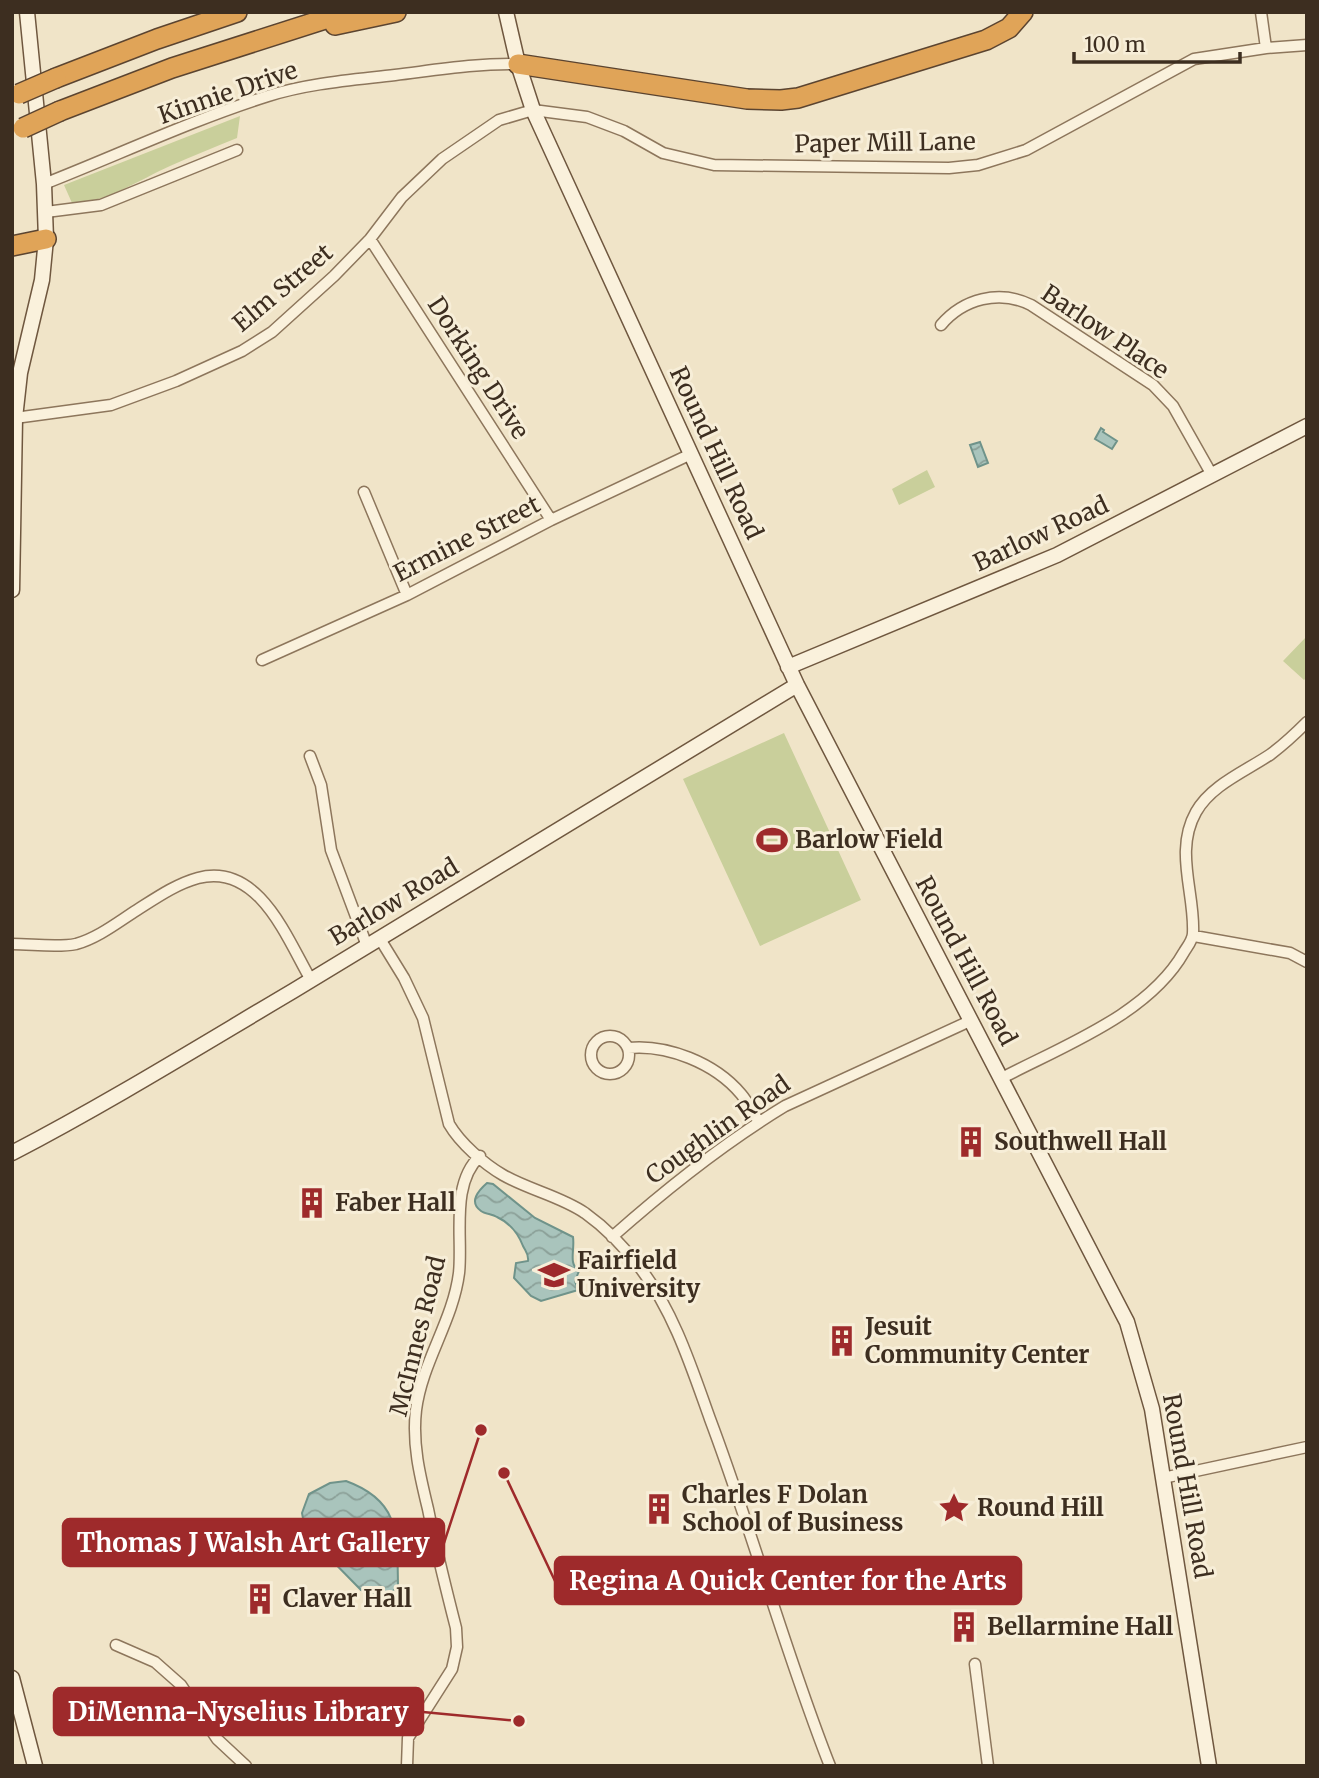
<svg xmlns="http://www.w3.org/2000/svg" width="1319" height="1778" font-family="Merriweather,serif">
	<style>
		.park { fill: #c9cf9b }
		.water { fill: url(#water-waves); stroke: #6f938a; stroke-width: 2 }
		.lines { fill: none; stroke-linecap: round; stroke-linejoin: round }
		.street-casing { stroke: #8d765c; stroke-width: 13 }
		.secondary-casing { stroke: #6f573f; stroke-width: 17 }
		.highway-casing { stroke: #5b4430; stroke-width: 22 }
		.street { stroke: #faf1dc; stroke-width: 10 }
		.secondary { stroke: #faf1dc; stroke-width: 14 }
		.highway { stroke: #e0a458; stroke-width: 19 }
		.highway-bridge-casing { stroke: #5b4430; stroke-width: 22; stroke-linecap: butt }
		.highway-bridge { stroke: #e0a458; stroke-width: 19 }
		.labels { text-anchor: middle; stroke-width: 6; stroke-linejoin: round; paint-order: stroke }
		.street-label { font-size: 24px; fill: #3d2e20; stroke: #f7eed8 }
		.poi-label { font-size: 24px; font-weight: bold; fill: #3d2e20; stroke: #f7eed8; text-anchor: start }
		.leader { fill: none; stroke: #9e2a2b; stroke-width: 2.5 }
		.callout-dot { fill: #9e2a2b; stroke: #f7eed8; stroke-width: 2.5 }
		.callout { fill: #9e2a2b; stroke: #9e2a2b; stroke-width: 2.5 }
		.callout-label { font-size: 26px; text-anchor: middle; font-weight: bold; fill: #fff }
	</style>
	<defs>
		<pattern id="water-waves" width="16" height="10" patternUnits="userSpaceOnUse" patternTransform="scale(1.75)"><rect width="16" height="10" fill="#a9c4bc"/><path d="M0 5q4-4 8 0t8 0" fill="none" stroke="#8ba098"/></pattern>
	</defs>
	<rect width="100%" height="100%" fill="#f0e4c8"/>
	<path class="park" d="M240,116L237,138C215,147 192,156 170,166C139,180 106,203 72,203L64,185Z
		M927,470L935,487L899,505L892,489Z
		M1307,636V677L1304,680L1283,661Z
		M784,733L861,900L760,946L683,779Z"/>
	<path class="water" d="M1101,428L1104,430L1103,432L1117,441L1112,449L1095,439Z
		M980,442L988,463L978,467L970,445Z
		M487,1183L493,1184L535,1218L573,1237C575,1250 568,1264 579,1271L575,1281L578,1290L541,1301L531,1296L514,1278L516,1263L528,1261C529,1254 526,1252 523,1246C518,1233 510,1223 497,1217C492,1214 485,1214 481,1211C468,1202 479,1190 487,1183Z
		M346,1481C401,1501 397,1535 398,1586L388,1596L361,1590L306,1534L302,1513L309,1494L330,1483Z"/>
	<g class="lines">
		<defs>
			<path id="street" d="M1261,12L1266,48
				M44,184C118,155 192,120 268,96C309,83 353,80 395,75C436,70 477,63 518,64
				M46,212L101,205L237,150
				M370,239L551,520
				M941,325C963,299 999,289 1031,305L1153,385L1173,406L1212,475
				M15,418L111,405L176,381L242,351L272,332L334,276L370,239L402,197L442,159L499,120L533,110L587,117L624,131L663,153L714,165L949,168L978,165L1026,150L1194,59L1266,48L1307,45
				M364,492L407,595
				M262,660L407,595L551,520L691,454
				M310,756L321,785L331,850L367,946
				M1194,936L1290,953L1307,962
				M380,939L404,978L423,1018L449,1124C460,1143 484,1164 503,1175C529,1190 560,1196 585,1213C606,1228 626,1249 641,1269C674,1312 692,1369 710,1419C753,1533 785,1652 830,1766
				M12,944C32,944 57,948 76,944C98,938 118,922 137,910C156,898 176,884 198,878C259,862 287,939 311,980
				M591 1055a19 19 0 1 1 38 0a19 19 0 1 1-38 0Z
				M628,1048C667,1044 715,1063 741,1094C748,1102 753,1113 759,1122
				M1002,1078C1063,1046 1149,1014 1184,952C1187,947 1193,940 1193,933C1195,893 1174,851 1196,812C1211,785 1246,771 1271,754C1283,745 1296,733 1307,722
				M612,1237C666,1189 724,1143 785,1106L972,1020
				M1163,1478L1307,1447
				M116,1645L155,1662L181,1685L217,1739L246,1766
				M975,1664L988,1766
				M407,1766L408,1738L452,1669L457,1647L456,1628C446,1589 436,1549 428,1509C420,1476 412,1444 416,1410C422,1362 453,1321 459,1273C463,1237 450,1184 480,1156"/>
			<path id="secondary" d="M506,12L518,64L533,110L797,685L1127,1322L1152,1409L1209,1766
				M12,590L15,418L20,373L42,280L46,239L44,184L27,12
				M788,667L1057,555L1307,426
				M12,1153C108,1103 200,1046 293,991C461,890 628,787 797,685
				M12,1678L35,1766"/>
			<path id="highway" d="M335,25L396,12
				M518,64L747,99L781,100L798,98L986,40L1009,28L1023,12
				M56,78L157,39L237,12
				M60,111L172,68L347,12
				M12,246L46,239"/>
		</defs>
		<use href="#street" class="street-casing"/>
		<use href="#secondary" class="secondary-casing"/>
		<use href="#highway" class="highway-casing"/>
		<use href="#street" class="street"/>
		<use href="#secondary" class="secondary"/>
		<use href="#highway" class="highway"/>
		<defs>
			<path id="highway-bridge" d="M19,94L56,78
				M23,128L60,111"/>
		</defs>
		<use href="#highway-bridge" class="highway-bridge-casing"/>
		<use href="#highway-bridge" class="highway-bridge"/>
	</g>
	<defs>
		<symbol id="stadium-bare" viewBox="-9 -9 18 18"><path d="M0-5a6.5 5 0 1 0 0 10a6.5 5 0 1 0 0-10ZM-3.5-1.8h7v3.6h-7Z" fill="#9e2a2b" stroke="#f7eed8" stroke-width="2.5" paint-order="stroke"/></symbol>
		<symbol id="building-bare" viewBox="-9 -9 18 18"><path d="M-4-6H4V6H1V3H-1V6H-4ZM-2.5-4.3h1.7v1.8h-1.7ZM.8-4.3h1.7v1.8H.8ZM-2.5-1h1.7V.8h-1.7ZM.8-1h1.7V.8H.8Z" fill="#9e2a2b" stroke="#f7eed8" stroke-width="2.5" paint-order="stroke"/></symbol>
		<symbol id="university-bare" viewBox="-9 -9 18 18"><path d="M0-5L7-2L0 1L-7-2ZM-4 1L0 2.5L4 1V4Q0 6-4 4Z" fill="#9e2a2b" stroke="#f7eed8" stroke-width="2.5" paint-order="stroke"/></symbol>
		<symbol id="sight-bare" viewBox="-9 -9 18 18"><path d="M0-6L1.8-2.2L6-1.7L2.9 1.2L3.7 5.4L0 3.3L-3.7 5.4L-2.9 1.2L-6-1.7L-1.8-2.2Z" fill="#9e2a2b" stroke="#f7eed8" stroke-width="2.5" paint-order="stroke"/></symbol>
	</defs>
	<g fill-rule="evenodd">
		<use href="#stadium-bare" x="750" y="818" width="44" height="44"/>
		<use href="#building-bare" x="949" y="1120" width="44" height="44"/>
		<use href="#building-bare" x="290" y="1181" width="44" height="44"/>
		<use href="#university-bare" x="532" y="1253" width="44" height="44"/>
		<use href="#building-bare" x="820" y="1319" width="44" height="44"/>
		<use href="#sight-bare" x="932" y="1486" width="44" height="44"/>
		<use href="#building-bare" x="637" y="1487" width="44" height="44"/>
		<use href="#building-bare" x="238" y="1577" width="44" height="44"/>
		<use href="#building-bare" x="942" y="1605" width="44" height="44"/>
	</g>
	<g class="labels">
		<g class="street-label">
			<text transform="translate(228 93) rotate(-19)" y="8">Kinnie Drive</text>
			<text transform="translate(885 143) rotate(-1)" y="8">Paper Mill Lane</text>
			<text transform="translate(283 288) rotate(-40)" y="8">Elm Street</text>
			<text transform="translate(1105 332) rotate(34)" y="8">Barlow Place</text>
			<text transform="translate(478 368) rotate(57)" y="8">Dorking Drive</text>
			<text transform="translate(716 453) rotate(65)" y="8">Round Hill Road</text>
			<text transform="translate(1041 534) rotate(-25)" y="8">Barlow Road</text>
			<text transform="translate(467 539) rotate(-27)" y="8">Ermine Street</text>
			<text transform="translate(394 902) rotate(-31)" y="8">Barlow Road</text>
			<text transform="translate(966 961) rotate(62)" y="8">Round Hill Road</text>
			<text transform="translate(718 1130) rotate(-35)" y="8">Coughlin Road</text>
			<text transform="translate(418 1336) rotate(-76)" y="8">McInnes Road</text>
			<text transform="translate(1187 1486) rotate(80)" y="8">Round Hill Road</text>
		</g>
		<g class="poi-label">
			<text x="795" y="848">Barlow Field</text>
			<text x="994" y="1150">Southwell Hall</text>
			<text x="335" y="1211">Faber Hall</text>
			<text x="577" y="1269">Fairfield<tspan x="577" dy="28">University</tspan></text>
			<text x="865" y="1335">Jesuit<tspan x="865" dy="28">Community Center</tspan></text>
			<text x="682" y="1503">Charles F Dolan<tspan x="682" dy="28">School of Business</tspan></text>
			<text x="977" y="1516">Round Hill</text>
			<text x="283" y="1607">Claver Hall</text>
			<text x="987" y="1635">Bellarmine Hall</text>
		</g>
	</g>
	<path class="leader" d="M481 1430L444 1543M504 1473L555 1581M519 1721L423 1712"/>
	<g class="callout-dot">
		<circle cx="481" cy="1430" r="7"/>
		<circle cx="504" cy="1473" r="7"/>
		<circle cx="519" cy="1721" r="7"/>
	</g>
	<g class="callout">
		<rect x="63" y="1519" width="381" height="47" rx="7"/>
		<rect x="555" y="1557" width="466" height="47" rx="7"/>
		<rect x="54" y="1688" width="369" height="47" rx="7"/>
	</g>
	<g class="callout-label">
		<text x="253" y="1552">Thomas J Walsh Art Gallery</text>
		<text x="788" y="1590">Regina A Quick Center for the Arts</text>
		<text x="238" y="1721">DiMenna-Nyselius Library</text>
	</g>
	<rect width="1319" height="1778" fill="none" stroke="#3d2e20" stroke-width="28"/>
	<path d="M1074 52v10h166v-10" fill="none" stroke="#3d2e20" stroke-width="3.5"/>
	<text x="1084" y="52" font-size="21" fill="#3d2e20" stroke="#f7eed8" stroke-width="5" paint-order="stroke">100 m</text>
</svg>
